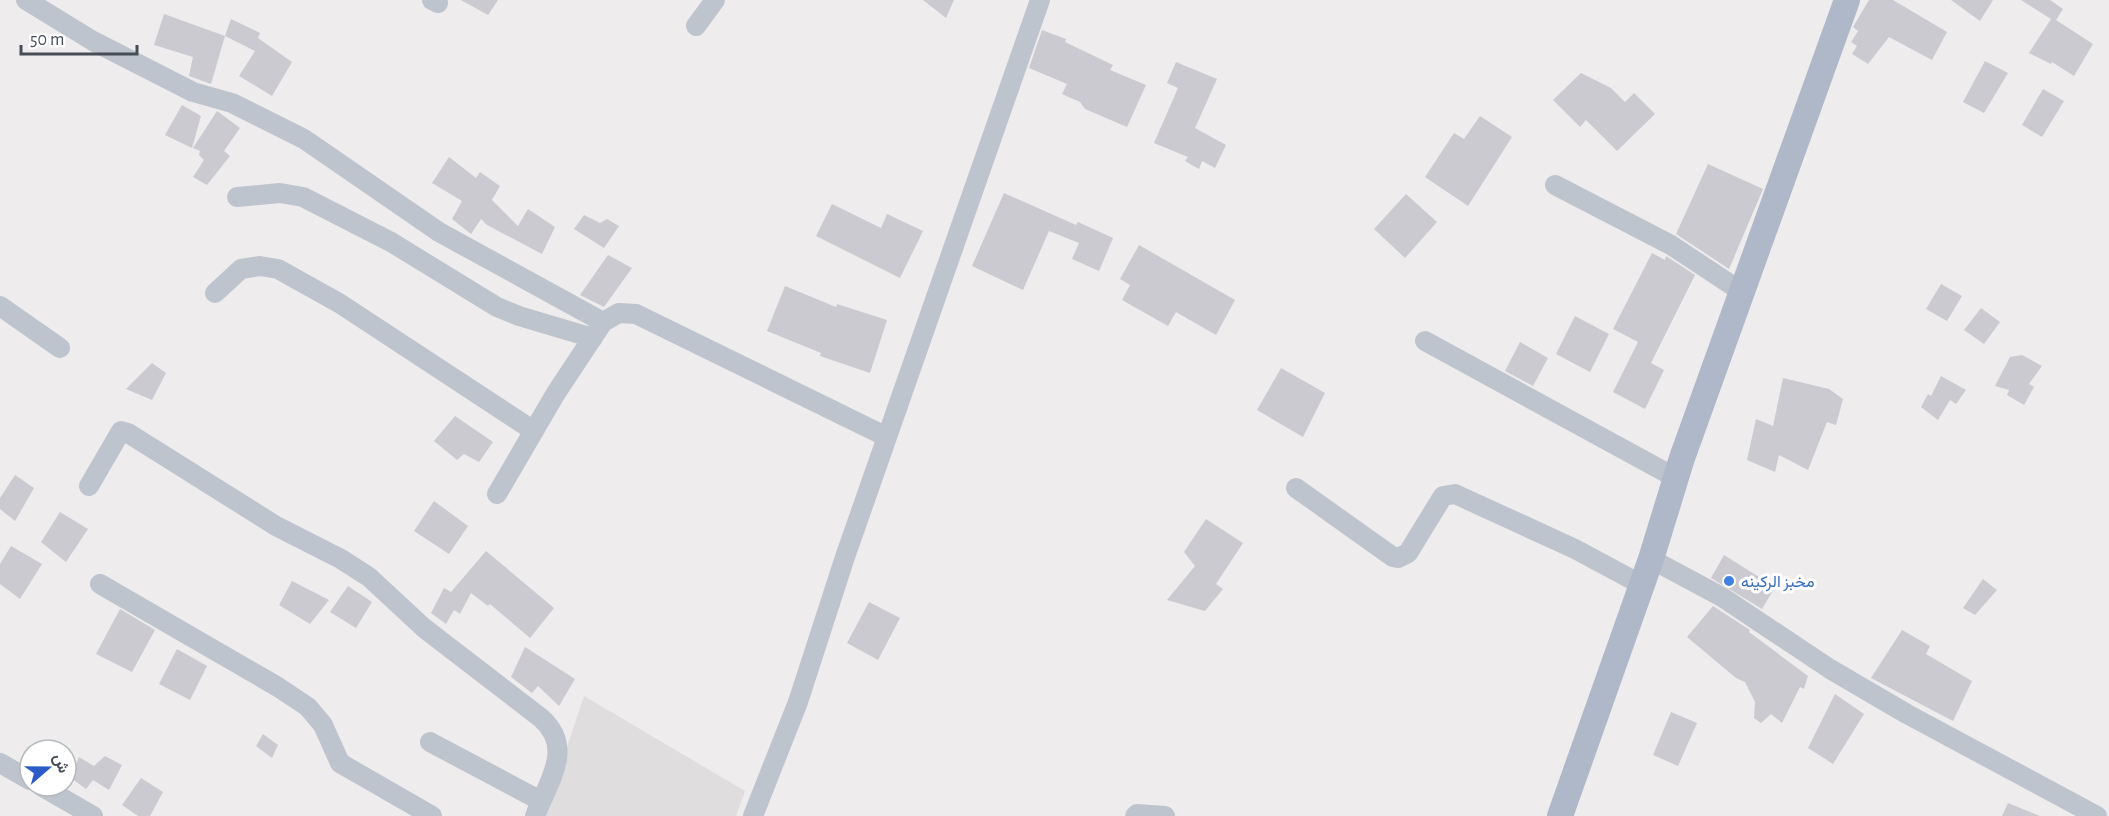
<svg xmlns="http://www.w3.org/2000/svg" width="2109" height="816" font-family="'Alegreya Sans',Vazirmatn,sans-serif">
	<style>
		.education { fill: #dfdddd }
		.building { fill: #cacad0 }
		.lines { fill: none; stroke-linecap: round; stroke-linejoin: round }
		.minor { stroke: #bec4cd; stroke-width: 20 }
		.major { stroke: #aeb8c8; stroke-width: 26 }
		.shop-dot { fill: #3f7fe0; stroke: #fff; stroke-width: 2 }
		.labels { text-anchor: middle; stroke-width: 6; stroke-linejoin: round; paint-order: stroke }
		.shop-label { font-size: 16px; fill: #366cbe; stroke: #fff; text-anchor: start }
	</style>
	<rect width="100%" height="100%" fill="#eeecec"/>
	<path class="education" d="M584,696L745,791L736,816H544Z"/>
	<path class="building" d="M461,0H498L488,15Z
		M923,0H954L946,18Z
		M1869,0H1893L1947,32L1932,60L1889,37L1868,64L1852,54L1857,46L1851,42L1858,31L1853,27Z
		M1951,0H1993L1980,21Z
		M2021,0H2050L2063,9L2056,20L2093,44L2074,76L2052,62L2051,64L2029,53L2051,19Z
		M164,14L225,36L211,84L189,76L193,57L154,45Z
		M231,19L260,33L258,38L292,62L272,96L239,76L255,51L225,36Z
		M1042,30L1066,39L1065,42L1113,65L1110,70L1146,85L1127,127L1085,109L1080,102L1062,94L1067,84L1029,68Z
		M1985,61L2008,73L1984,113L1963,102Z
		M1176,62L1217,79L1195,128L1226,145L1215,168L1202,161L1199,169L1185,161L1188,157L1154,143L1178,88L1167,83Z
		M1581,73L1611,88L1625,102L1634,93L1655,114L1617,151L1586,120L1580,127L1553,100Z
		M2043,89L2064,101L2042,137L2022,125Z
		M182,105L201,116L192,148L165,135Z
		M217,111L240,128L224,151L230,156L207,185L193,177L204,160L199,155L200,151L193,148Z
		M1480,116L1512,137L1468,206L1425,177L1454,133L1464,139Z
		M449,157L476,178L480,172L500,186L492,200L518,226L528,209L555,227L542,254L487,225L481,219L471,234L452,219L462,201L432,183Z
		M1708,164L1763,189L1729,269L1676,234Z
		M1004,193L1076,225L1078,222L1113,238L1099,271L1072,259L1079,243L1049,231L1023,290L972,266Z
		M1406,194L1437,222L1405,258L1374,229Z
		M832,204L881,228L887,214L923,231L900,278L816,236Z
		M584,215L600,223L607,219L619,226L604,248L574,229Z
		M1139,245L1235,300L1216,335L1176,312L1168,326L1122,300L1130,285L1120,279Z
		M1652,253L1665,260L1666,256L1695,275L1651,363L1664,370L1645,409L1613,392L1638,342L1613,329Z
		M608,255L632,268L604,307L580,295Z
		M1941,284L1962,296L1947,321L1926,309Z
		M785,286L836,307L837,304L887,320L870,373L820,356L821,353L767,331Z
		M1981,308L2000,322L1984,344L1964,330Z
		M1575,316L1609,334L1590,372L1556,354Z
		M1520,342L1548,358L1533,386L1505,371Z
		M2022,355L2042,366L2029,384L2034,387L2024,405L2007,395L2009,390L1995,386L2010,357Z
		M152,363L166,373L152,400L126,389Z
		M1281,368L1325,393L1303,437L1257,410Z
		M1941,376L1966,390L1956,404L1950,400L1938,420L1921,407L1928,394L1931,396Z
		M1783,378L1829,389L1843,399L1836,425L1827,422L1808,470L1779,455L1775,472L1747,460L1756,419L1773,426Z
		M455,416L493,442L479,462L464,454L457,460L434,441Z
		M15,475L34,488L15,521L0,509V498Z
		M434,501L468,526L449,554L414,531Z
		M60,512L88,529L66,562L41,542Z
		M1206,519L1243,543L1216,584L1223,589L1205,611L1167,600L1195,566L1184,552Z
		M11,546L42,564L20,599L0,584V564Z
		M486,551L554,608L530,638L490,604L488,606L471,593L460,614L454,610L446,624L431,613L444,588L451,592Z
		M1724,555L1775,587L1762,609L1711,578Z
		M1983,579L1997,590L1975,615L1963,608Z
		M292,581L329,600L310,624L279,605Z
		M348,586L372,602L356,628L330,612Z
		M869,602L900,618L878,660L847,643Z
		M1713,606L1750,630L1749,632L1808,676L1804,689L1800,687L1782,723L1771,714L1761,723L1754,718L1755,702L1745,682L1736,678L1687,637Z
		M120,609L155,630L132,672L96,654Z
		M1902,630L1930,646L1926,654L1972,681L1953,721L1871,678Z
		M525,647L575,679L559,706L538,686L532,693L511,677Z
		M177,649L207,666L190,700L159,684Z
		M1835,694L1864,714L1833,764L1808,748Z
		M1671,712L1697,723L1678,766L1653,755Z
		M263,734L278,745L272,758L256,746Z
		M105,756L122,765L109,790L93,780L86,789L71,778L79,757L94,766Z
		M141,778L163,792L150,816H138L122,805Z
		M2008,803L2040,816H2002Z"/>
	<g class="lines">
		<path class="minor" d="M26,0L93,41L193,92L232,103L304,139L439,232L603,322
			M432,0L438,3
			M696,26L715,0
			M1555,185L1671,245L1742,292
			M237,197L280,193L303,197L391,242L497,307L519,316L593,338
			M215,293L241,269L260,266L278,269L339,303L534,431
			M0,306L60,348
			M1425,341L1676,478
			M89,486L121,431L128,433L276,526L341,559L369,577L424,628L541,718C575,748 548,782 535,816
			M1296,488L1393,557L1398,558L1408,553L1443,496L1455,494L1575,549L1642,585
			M497,494L556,393L603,322L619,313L636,314L887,437
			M1651,559L1722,597L1830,669L1907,714L2097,816
			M100,584L278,687L308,707L323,725L340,763L432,816
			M430,742L541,801
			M0,763L30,780
			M41,786L93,816
			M753,816L798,702L845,557L1040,0
			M1135,816L1137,814L1165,816"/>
		<path class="major" d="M1560,816L1651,559L1682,458L1847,0"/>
	</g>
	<circle class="shop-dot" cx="1729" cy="581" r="6"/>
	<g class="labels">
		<g class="shop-label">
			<text x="1741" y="587">مخبز الركينه</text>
		</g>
	</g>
	<g transform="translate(48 768) rotate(70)"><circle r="28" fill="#ffffff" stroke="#b5b8bc" stroke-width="1.5"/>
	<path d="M0-4.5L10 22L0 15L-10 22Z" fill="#2c5bc8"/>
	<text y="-9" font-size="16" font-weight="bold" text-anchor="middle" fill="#464d57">ش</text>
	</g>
	<path d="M21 45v9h116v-9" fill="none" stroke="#464d57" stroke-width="3"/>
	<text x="30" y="45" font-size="18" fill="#464d57" stroke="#ffffff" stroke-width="4.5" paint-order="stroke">50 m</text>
</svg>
